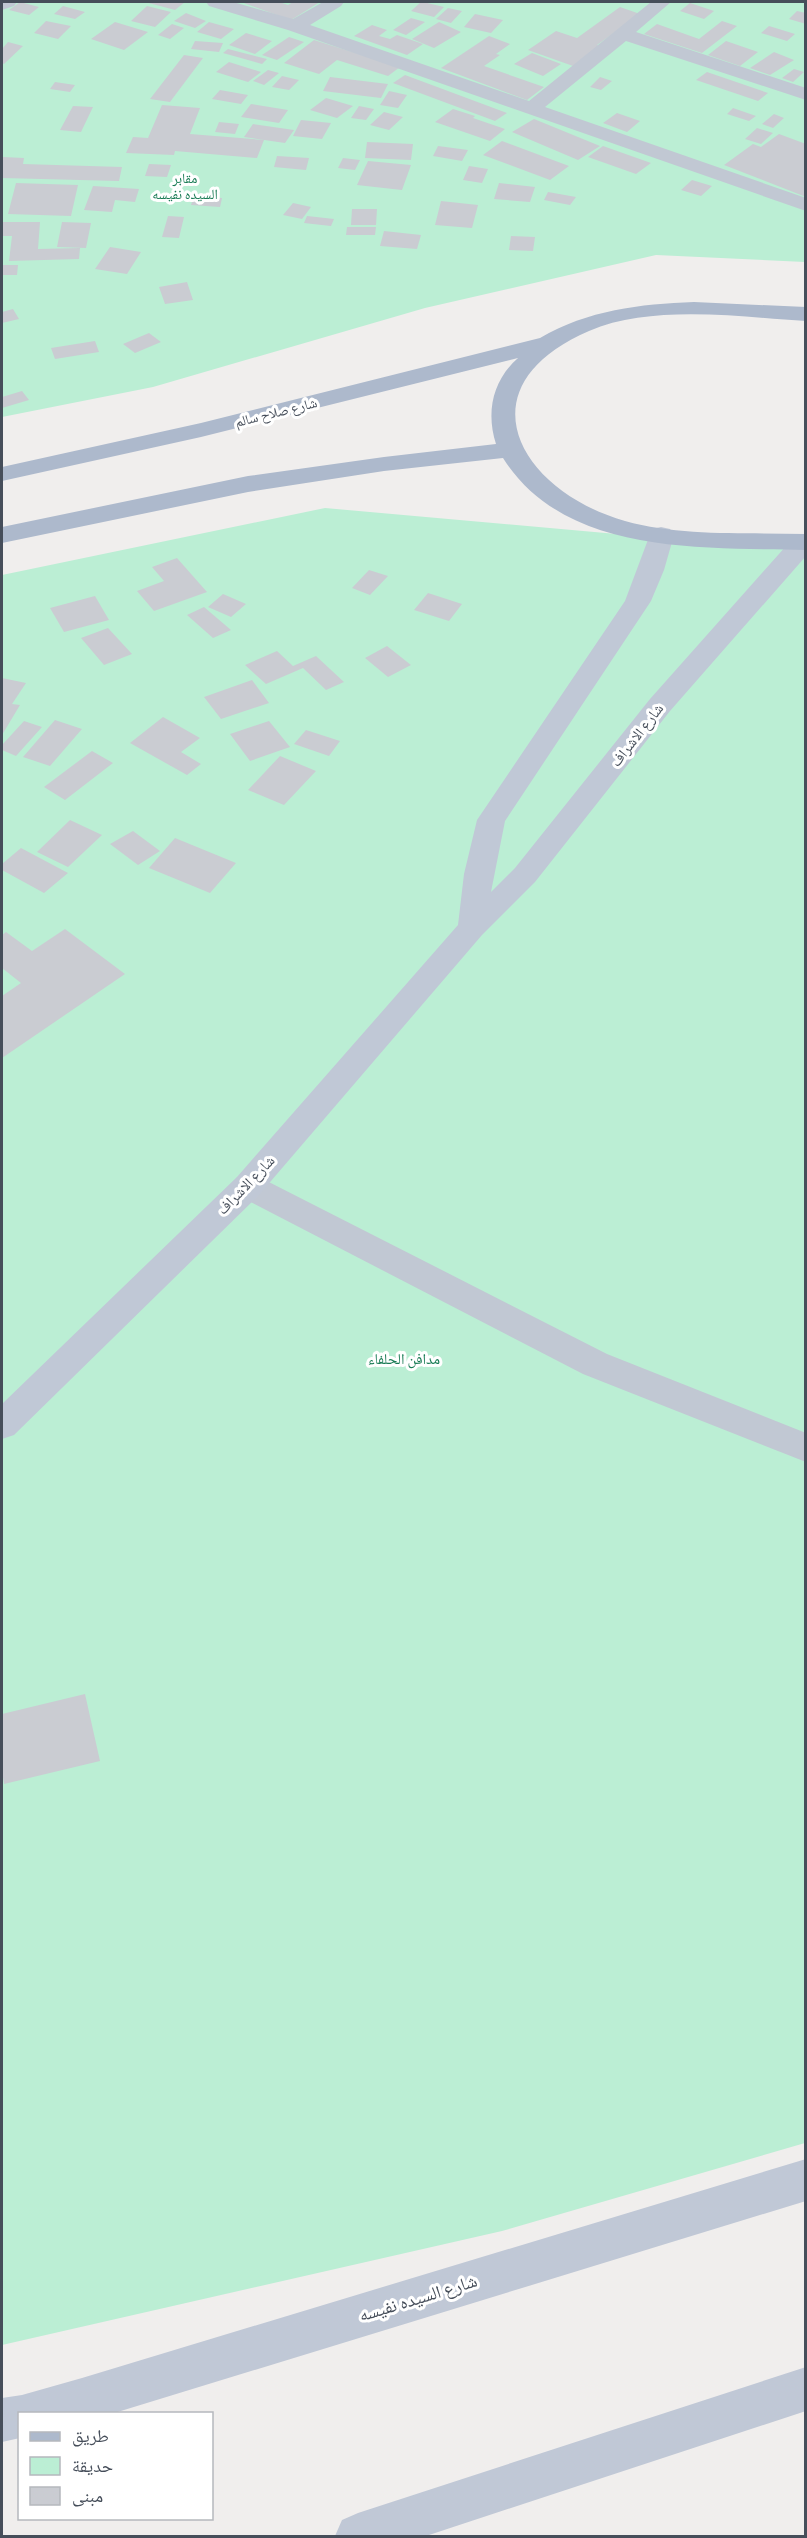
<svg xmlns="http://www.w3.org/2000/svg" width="807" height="2538" font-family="Manrope,'Noto Naskh Arabic',sans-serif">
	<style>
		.green { fill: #bbeed4 }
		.building { fill: #caccd2 }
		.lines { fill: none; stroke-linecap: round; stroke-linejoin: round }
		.lane { fill: #c1c8d3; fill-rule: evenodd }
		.street { fill: #c1c8d3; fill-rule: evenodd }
		.secondary { fill: #c0c8d6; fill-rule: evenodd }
		.primary { fill: #adb9cc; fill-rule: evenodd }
		.labels { text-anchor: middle; stroke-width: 6; stroke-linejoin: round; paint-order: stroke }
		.far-park-label { font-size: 14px; fill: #187b54; stroke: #fff }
		.far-street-label { font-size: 14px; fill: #464e5a; stroke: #fff }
		.street-label { font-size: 15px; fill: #464e5a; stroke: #fff }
		.park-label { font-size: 15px; fill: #187b54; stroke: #fff }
		.near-street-label { font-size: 18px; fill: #464e5a; stroke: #fff }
	</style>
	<rect width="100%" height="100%" fill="#f0eeed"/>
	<path class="green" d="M2,2H805V262L656,255L425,308L153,387L2,417Z
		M325,508L806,551L805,2143L502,2231L2,2345V575Z"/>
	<path class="building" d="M20,2L39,7L29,15L9,10Z
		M145,2H185L175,10Z
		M241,2H279L288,5L293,2H320L291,20Z
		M421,2H423L444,7L434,17L411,11Z
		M690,3L714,11L704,19L680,11Z
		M63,6L85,12L75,19L54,14Z
		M147,6L171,12L155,27L131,21Z
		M620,7L640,14L597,45L601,47L573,66L528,50L556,31L577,38Z
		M448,8L462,11L451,23L436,19Z
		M797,11L806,13V24L789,19Z
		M186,13L206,21L195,28L174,21Z
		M475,14L503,20L491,33L464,27Z
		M411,18L425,22L406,35L393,30Z
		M46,21L71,26L58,39L34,33Z
		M722,21L737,26L702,53L644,34L657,24L699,39Z
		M115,22L148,32L124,50L91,39Z
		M209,22L234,29L221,39L197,32Z
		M439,22L461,32L434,48L412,39Z
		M172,24L184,28L170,39L158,35Z
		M372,25L387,30L379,36L390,39L397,35L423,44L407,55L354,36Z
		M769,26L795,34L787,41L761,33Z
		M246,33L272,41L255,54L229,45Z
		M489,36L510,44L496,54L500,55L484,66L544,87L527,100L441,68Z
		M289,37L304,42L277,60L262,55Z
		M314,40L400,67L388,76L337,60L319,74L284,63Z
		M195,41L223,43L219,52L191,49Z
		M726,41L758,52L740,66L708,55Z
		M8,42L23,46L4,64L2,63V49Z
		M228,49L267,59L262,64L223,53Z
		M774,52L794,60L770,75L750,68Z
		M532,53L561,64L543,76L514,64Z
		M184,55L203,58L170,102L150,99Z
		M229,62L261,72L248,82L216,72Z
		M794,69L804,72L793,82L782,78Z
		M268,70L279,73L264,85L253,81Z
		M707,72L768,93L758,101L696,80Z
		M405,75L507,113L495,121L393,83Z
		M282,76L299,80L289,90L272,87Z
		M330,77L388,84L381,98L323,91Z
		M600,77L612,81L601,90L590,87Z
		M55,82L75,85L70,92L50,89Z
		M220,90L248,95L241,104L212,99Z
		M389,91L407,95L398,108L380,105Z
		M326,98L353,106L337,118L310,110Z
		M251,104L288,110L279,123L241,117Z
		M162,105L200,108L190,134L264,140L257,158L175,151L174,155L126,153L133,137L148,138Z
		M73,106L93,107L81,132L60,130Z
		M359,106L374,109L366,120L351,118Z
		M733,108L756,116L749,121L727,114Z
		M453,109L475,116L473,118L505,129L490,141L435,122Z
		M384,112L403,117L389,130L370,125Z
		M617,113L640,121L627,132L603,123Z
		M774,114L784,118L773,128L762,124Z
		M534,119L600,146L578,160L512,132Z
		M301,120L331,123L322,139L293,136Z
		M219,122L239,124L235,134L215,132Z
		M253,124L294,130L285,143L244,137Z
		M757,128L773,133L761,144L745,139Z
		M779,134L806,144V197L724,165L753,144L761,147Z
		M502,141L569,166L550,180L483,155Z
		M367,142L413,144L411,160L365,158Z
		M438,146L468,150L462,161L433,156Z
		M603,146L651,163L636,174L588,157Z
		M277,156L309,158L306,170L274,167Z
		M3,157L24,158L23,164L122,167L119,181L2,178Z
		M343,158L360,160L355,170L338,168Z
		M368,161L411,165L402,190L357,185Z
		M149,164L171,165L167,177L145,176Z
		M469,166L488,169L482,183L463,180Z
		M692,180L712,186L701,196L681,190Z
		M16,183L78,185L71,216L8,214Z
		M499,183L535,187L530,202L494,199Z
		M93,186L139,189L135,202L115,200L112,212L84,210Z
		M548,192L576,197L570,205L544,200Z
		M194,196L222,198L220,207L191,205Z
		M441,201L478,205L472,228L435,225Z
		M293,203L311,207L302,219L283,215Z
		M352,209H377L376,225H351Z
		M168,216L184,217L179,238L162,237Z
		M307,216L334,219L331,226L304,223Z
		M2,222H40L38,249L80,248L79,259L9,261L12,236H2Z
		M62,222L91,223L86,248L57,247Z
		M347,227H376L375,235H346Z
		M384,231L421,235L417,249L380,246Z
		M511,236L535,237L533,251L509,250Z
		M110,247L141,252L127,274L95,269Z
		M2,265H18L17,275H2Z
		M187,282L193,300L165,304L159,287Z
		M13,309L19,319L2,323V312Z
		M149,333L161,342L135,353L123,344Z
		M95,341L99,352L55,359L51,348Z
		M22,391L29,400L2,408V397Z
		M177,558L207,592L154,611L137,591L164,581L152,567Z
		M369,570L388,576L370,595L352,588Z
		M428,593L462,604L449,621L414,610Z
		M223,594L246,604L231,617L208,607Z
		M95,596L109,620L64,632L50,608Z
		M204,607L231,630L213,638L187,615Z
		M108,628L132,654L104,665L81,638Z
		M387,646L411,665L388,677L365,658Z
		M277,651L293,666L316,656L344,682L326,690L303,668L266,684L245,665Z
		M2,678L26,683L12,704L20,705L2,735Z
		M252,680L269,703L221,719L204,697Z
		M163,717L200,738L181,752L201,764L187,775L130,743Z
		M55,720L82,729L50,766L23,757Z
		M24,721L42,727L16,756L2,750V745Z
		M269,721L290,747L250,761L230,734Z
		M306,730L340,741L329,756L294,744Z
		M92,751L113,763L65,800L44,787Z
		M280,756L316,771L284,805L248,790Z
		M70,820L102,835L68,867L37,852Z
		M133,831L160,851L138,865L110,844Z
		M175,838L236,863L210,893L149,868Z
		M21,848L68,873L44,893L2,870V864Z
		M65,929L125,974L2,1058V996L21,983L2,968V935L6,932L32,951Z
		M85,1694L100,1761L4,1784L2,1771V1714Z"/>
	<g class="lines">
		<path class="lane" d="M2,2H17L14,6L2,10Z
			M206,2H233L293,19L323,2H344L341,6L310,25L529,101L651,2H671L636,32L806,88V100L626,41L545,107L806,198V211L288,30L209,6Z"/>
		<path class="street" d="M248,1174L259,1177L607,1354L806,1433V1462L583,1374L237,1195L232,1186L237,1177Z"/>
		<path class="secondary" d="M661,527L670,529L674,535L664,570L651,601L505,821L491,892L515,868L650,699L795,536L806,535V556L670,711L535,882L482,935L259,1195L14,1435L2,1439V1404L237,1177L458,925L464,874L477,820L625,601L652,529Z
			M806,2159V2201L111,2414H20V2438L2,2442V2398L22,2395L82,2378Z
			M806,2367V2411L426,2536H335L342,2520L358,2513Z"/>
		<path class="primary" d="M694,302L806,307V321C739,317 652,304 589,331C461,386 517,490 625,521C682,537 746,532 806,534V550C704,547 566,557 503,458L384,471L248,492L2,543V527L248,476L384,457L496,444C486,413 492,381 518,358L201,437L2,481V467L201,423L540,338C588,310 640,304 694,302Z"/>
	</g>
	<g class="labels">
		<g class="far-park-label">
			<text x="185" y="183">مقابر<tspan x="185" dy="16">السيده نفيسه</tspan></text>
		</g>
		<g class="far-street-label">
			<text transform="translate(276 412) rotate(-14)" y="5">شارع صلاح سالم</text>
		</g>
		<g class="street-label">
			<text transform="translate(637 735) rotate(-52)" y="5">شارع الاشراف</text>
			<text transform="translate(246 1185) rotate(-46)" y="5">شارع الاشراف</text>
		</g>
		<g class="park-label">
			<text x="404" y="1364">مدافن الحلفاء</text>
		</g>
		<g class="near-street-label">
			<text transform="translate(418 2298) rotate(-17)" y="6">شارع السيده نفيسه</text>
		</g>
	</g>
	<rect width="807" height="2538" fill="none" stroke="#464e5a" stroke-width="6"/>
	<rect x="18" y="2412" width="195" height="108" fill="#ffffff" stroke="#b5b8bd" stroke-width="1.5"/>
	<rect x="30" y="2432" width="30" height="9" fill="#adb9cc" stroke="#b5b8bd" stroke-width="1.5"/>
	<text x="72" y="2442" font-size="18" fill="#464e5a">طريق</text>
	<rect x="30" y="2457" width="30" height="18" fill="#bbeed4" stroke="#b5b8bd" stroke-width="1.5"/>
	<text x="72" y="2472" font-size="18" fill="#464e5a">حديقة</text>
	<rect x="30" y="2487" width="30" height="18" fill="#caccd2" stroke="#b5b8bd" stroke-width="1.5"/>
	<text x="72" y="2502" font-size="18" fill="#464e5a">مبنى</text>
</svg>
